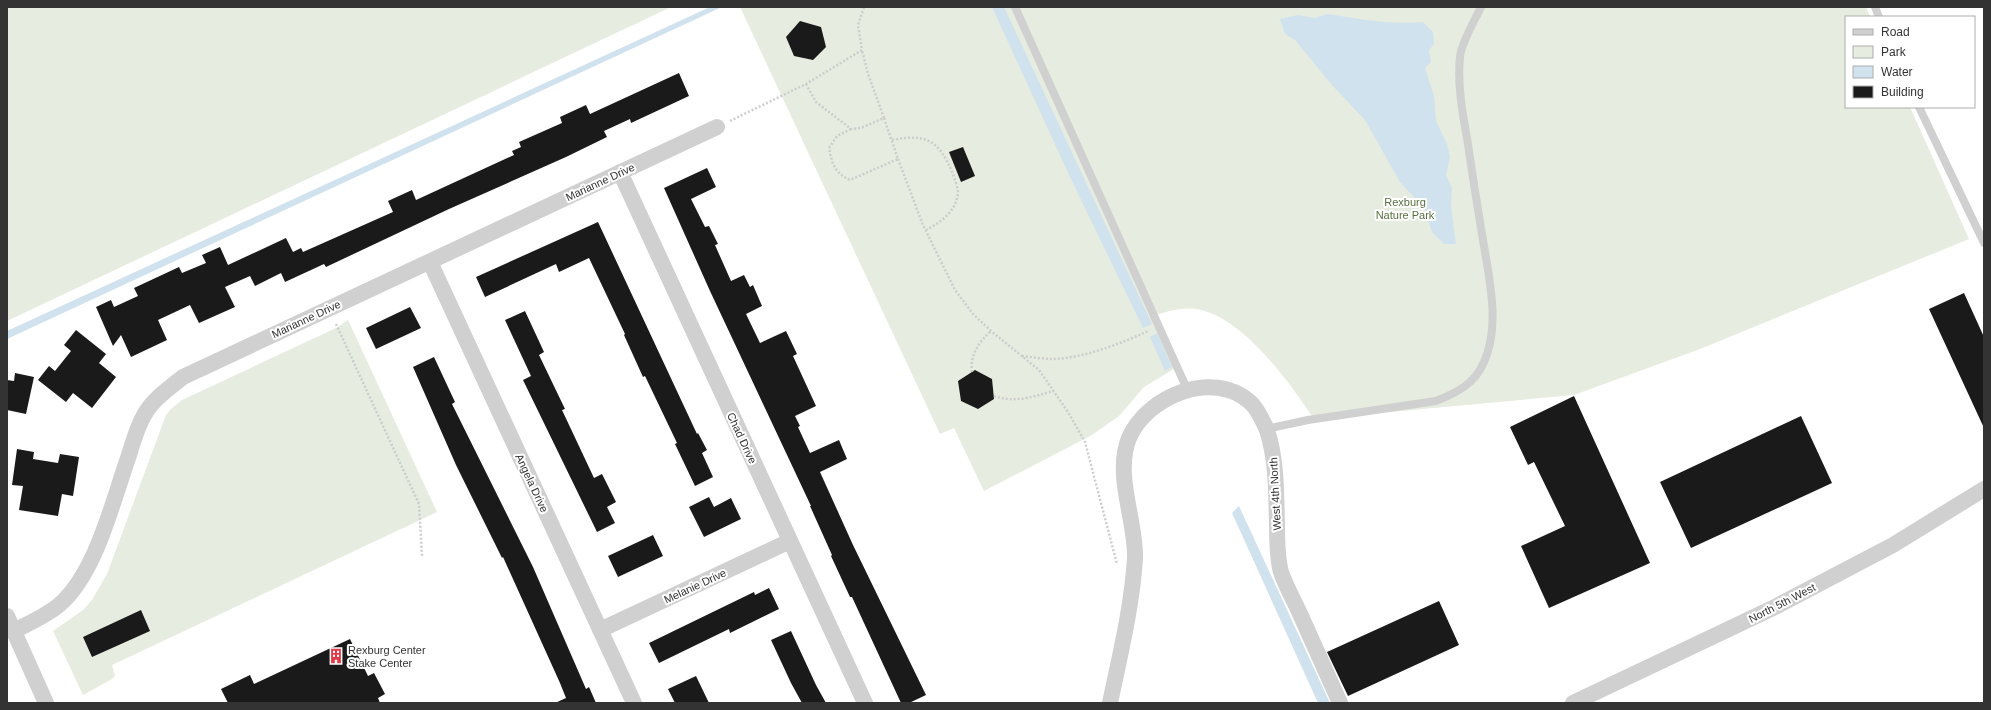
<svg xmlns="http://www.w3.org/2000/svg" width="1991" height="710" font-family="Arial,sans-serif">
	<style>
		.green { fill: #e6ecdf }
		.water { fill: #cfe2ee }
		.building { fill: #1a1a1a }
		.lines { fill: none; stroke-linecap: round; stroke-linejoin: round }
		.path { stroke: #cdcdcd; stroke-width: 2.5; stroke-dasharray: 2 2; stroke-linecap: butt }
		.service { stroke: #d0d0d0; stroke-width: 8 }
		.minor { stroke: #d0d0d0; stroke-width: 16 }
		.labels { text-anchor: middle; stroke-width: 4; stroke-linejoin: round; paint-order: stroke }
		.street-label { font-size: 11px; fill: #333; stroke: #fff }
		.park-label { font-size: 11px; fill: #56703f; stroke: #fff }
		.poi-label { font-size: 11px; fill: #333; stroke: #fff; text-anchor: start }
	</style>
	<rect width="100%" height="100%" fill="#fff"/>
	<path class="green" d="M7,7H671L7,321Z
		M740,7H1866L1870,17H1846V107H1910L1969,239L1700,349L1574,395L1314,419C1289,382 1246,321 1201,310C1185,306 1168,311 1153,316L1177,367L1144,387L1119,416L1092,435L984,491L954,428L940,434Z
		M348,320L437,512L112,665L115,676L112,679L83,695L53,631L83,610L92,600L107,574L166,415L171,409L182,400L336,328Z"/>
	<path class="water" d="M710,7H722L7,339V331Z
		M992,7H1004L1152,324L1143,328L1070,177Z
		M1327,14C1359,19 1391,25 1423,22L1433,32L1434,43L1429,51L1431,62L1425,68L1434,96L1436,121L1447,144L1450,157L1446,175L1452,188L1451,207L1456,244H1444L1432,232L1424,208L1400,182L1365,120L1332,85L1295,40L1285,34L1280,19L1298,15L1314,18Z
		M1157,333L1172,367L1165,371L1150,337Z
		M1239,506L1330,703H1318L1232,513Z"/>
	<path class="building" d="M800,21L821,27L826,47L813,60L794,56L786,37Z
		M679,73L689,96L631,123L630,119L604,131L607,137L566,157L449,209L326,267L324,264L285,282L281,273L255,286L250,276L225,287L235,307L199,323L190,305L158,320L167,340L131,357L121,335L113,346L96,307L111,300L114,307L138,296L134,288L179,267L182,273L206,263L202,255L220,247L228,265L286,238L293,252L301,248L303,252L393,212L388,201L412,190L416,200L514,155L512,151L521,147L519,142L562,123L560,117L586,105L590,114Z
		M963,147L975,176L961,182L949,152Z
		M707,168L716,187L691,199L705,227L709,226L718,244L715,245L731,281L744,275L750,287L753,285L762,306L746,314L760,343L786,331L797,354L793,356L816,406L795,416L800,426L798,427L810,453L839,440L847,459L820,472L853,545L926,695L909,703H901L852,597H850L831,556L832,555L810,506H811L710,291L664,188Z
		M598,222L697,434L698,433L707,450L702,453L713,477L695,486L675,444L677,443L645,376L643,377L624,335L625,334L589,258L559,272L556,264L485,297L476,277Z
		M1964,293L1984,337V428L1929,309Z
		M410,307L421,328L376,349L366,328Z
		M525,311L544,352L539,355L565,409L562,410L594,478L602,474L616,502L607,507L615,523L597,532L523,380L531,376L505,320Z
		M76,330L106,354L99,363L116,377L92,408L73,393L66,402L38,380L49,366L55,371L71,351L64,345Z
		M434,357L455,402L452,404L533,567L586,689L589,687L596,703H555L566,698L560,683L503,557L502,558L456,465L413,367Z
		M975,370L992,379L994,399L978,409L961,401L958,381Z
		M15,373L34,377L26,414L7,410V380L14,381Z
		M1574,396L1650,563L1549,608L1521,546L1565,526L1534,462L1528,465L1510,427Z
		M1801,416L1832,483L1691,548L1660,482Z
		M17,449L34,452L33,459L58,463L60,454L79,457L73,496L62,494L58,516L19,510L23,486L12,485Z
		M709,497L714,507L731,498L741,519L704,537L689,507Z
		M653,535L663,556L618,577L608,556Z
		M769,588L779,609L730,633L729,629L659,663L649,643L754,592L755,595Z
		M1439,601L1459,645L1348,696L1327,652Z
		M141,610L150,631L92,657L83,637Z
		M791,631L816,685L826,703H802L791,683L771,640Z
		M350,639L368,676L374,673L385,694L378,698L380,703H228L221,689L250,675L254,684Z
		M696,676L709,703H675L668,689Z"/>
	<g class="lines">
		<path class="path" d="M806,84L816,102L851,129L861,128L884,118L868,74L862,50
			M730,121L806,84L862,50L858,25L864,7
			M851,129L837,136L829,148C832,164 835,173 850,180L898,159L884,118
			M892,140C928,133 939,141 953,174C955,181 960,191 957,198C954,213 938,224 926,230
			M898,159L923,225L955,290L973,314L991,331L1039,370L1068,412L1085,442L1117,564
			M336,324L419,504L422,556
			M1022,356C1032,357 1043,359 1053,359C1084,358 1120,344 1148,331
			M972,372C970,355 978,343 991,331
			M994,396C1015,403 1033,397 1053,391"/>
		<path class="service" d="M1015,7L1187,389
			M1875,7L1879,17
			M1919,107L1984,243
			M1266,429L1308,420L1436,401C1456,393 1475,384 1484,362C1499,329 1491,287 1485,252C1479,216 1473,180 1468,144C1463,116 1457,85 1460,57C1461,43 1475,20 1481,7"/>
		<path class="minor" d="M620,172L865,703
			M430,262L634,703
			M7,616L46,703
			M600,630L790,541
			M14,631C29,623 46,616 59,605C96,574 113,500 129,455C134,439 140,418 151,405C160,394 172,386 183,377L717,127
			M1110,703C1120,655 1132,607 1135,558C1136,520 1114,475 1129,438C1147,396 1213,369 1250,402C1257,408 1263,421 1267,430C1277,461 1276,493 1277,525C1277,540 1277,558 1281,572C1286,587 1295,602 1301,616C1314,645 1327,674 1340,703
			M1573,703L1773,608L1893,545L1984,489"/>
	</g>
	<defs>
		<symbol id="building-bare" viewBox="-9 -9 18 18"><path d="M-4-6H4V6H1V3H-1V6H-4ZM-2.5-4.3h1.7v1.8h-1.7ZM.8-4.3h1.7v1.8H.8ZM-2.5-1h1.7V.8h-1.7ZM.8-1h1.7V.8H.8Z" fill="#e63946" stroke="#fff" stroke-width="2.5" paint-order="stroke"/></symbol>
	</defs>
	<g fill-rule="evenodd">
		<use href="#building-bare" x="325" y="645" width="22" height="22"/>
	</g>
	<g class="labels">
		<g class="street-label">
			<text transform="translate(600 182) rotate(-25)" y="4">Marianne Drive</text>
			<text transform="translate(306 319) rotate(-25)" y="4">Marianne Drive</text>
			<text transform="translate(742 438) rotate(65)" y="4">Chad Drive</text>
			<text transform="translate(532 483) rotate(65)" y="4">Angela Drive</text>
			<text transform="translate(1275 494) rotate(-93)" y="4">West 4th North</text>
			<text transform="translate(695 586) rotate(-25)" y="4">Melanie Drive</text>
			<text transform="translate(1782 603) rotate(-27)" y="4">North 5th West</text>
		</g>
		<g class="park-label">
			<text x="1405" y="206">Rexburg<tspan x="1405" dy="13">Nature Park</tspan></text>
		</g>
		<g class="poi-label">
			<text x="348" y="654">Rexburg Center<tspan x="348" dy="13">Stake Center</tspan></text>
		</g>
	</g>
	<rect width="1991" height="710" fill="none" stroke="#333333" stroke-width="16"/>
	<rect x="1845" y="16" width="130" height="92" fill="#ffffff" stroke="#adadad"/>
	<rect x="1853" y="29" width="20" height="6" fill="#d0d0d0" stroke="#adadad"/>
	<text x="1881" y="36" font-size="12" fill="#333333">Road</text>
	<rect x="1853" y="46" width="20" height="12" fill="#e6ecdf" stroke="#adadad"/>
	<text x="1881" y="56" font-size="12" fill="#333333">Park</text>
	<rect x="1853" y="66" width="20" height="12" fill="#cfe2ee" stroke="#adadad"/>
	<text x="1881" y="76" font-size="12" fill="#333333">Water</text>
	<rect x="1853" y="86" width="20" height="12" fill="#1a1a1a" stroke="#adadad"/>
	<text x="1881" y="96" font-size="12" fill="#333333">Building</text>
</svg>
